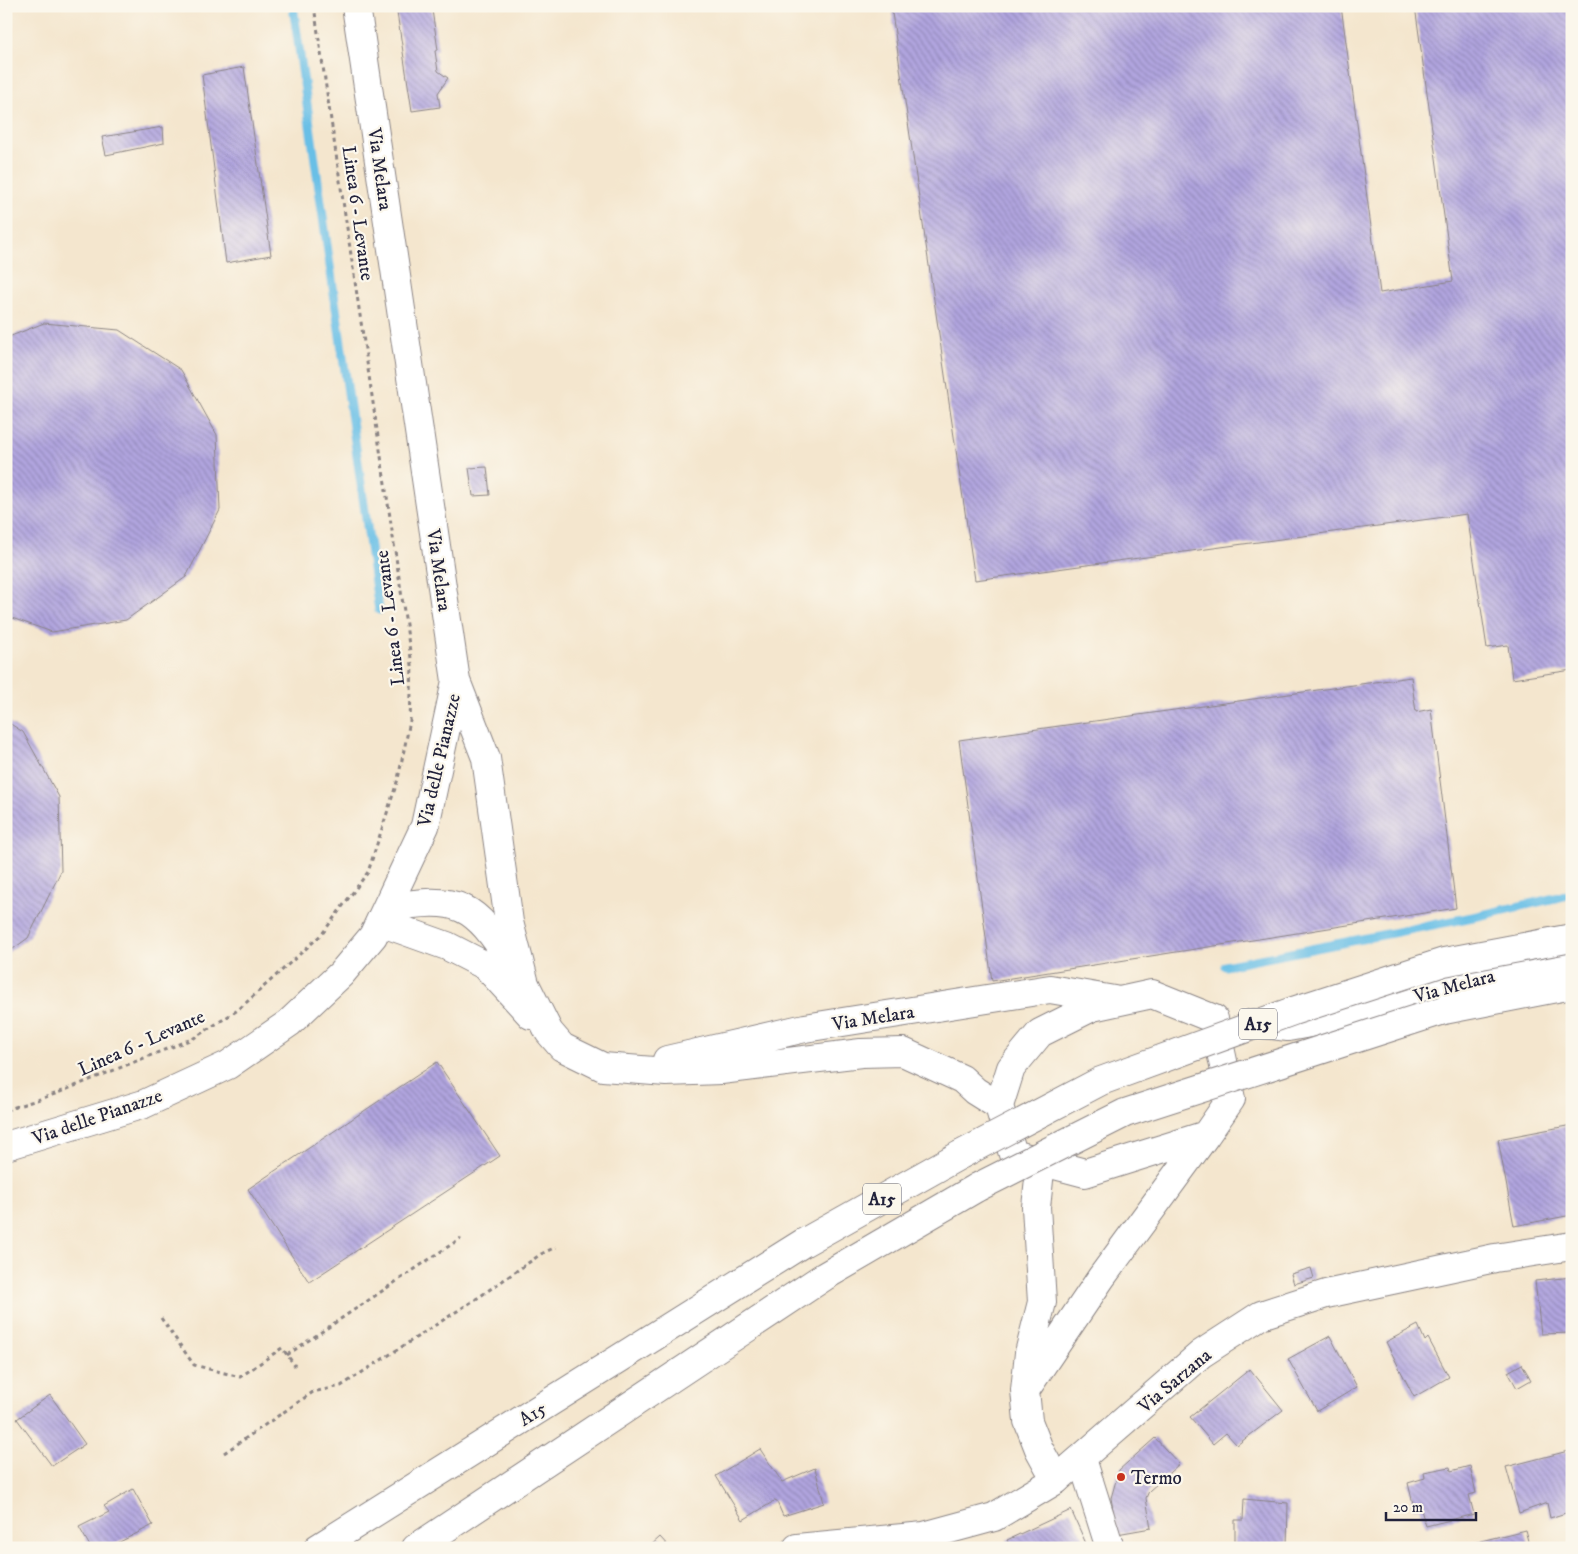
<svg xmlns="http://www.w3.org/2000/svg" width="1578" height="1554" font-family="'IM FELL DW Pica',serif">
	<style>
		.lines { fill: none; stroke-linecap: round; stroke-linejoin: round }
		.stream { stroke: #69bfe6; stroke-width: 9 }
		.building { fill: url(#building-back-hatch) }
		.minor-casing { stroke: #8b8484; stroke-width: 30 }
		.major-casing { stroke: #8b8484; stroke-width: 30 }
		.highway-casing { stroke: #8b8484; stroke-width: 30 }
		.path { stroke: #8b8484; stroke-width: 3; stroke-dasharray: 4 4; stroke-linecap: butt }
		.minor { stroke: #fff; stroke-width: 28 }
		.major { stroke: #fff; stroke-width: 28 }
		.highway { stroke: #fff; stroke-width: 28 }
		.highway-bridge-casing { stroke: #8b8484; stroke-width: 30; stroke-linecap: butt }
		.highway-bridge { stroke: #fff; stroke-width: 28 }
		.poi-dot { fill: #c8321e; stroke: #fbf7ec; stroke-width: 2 }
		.labels { text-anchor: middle; stroke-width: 4.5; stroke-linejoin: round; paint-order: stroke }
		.shield { fill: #fbf7ec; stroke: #636270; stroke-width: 1 }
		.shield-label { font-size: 18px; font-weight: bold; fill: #22223b }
		.street-label { font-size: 19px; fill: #22223b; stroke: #fbf7ec }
		.poi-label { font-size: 19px; fill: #22223b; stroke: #fbf7ec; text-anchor: start }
	</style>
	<defs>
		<pattern id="building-back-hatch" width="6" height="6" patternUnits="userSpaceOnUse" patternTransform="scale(1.25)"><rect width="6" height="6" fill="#b1a5df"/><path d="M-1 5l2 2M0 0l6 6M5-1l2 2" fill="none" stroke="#9086b6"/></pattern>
	</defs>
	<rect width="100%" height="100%" fill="#fbf7ec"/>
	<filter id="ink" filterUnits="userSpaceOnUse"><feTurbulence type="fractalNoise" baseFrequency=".02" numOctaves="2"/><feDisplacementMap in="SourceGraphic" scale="10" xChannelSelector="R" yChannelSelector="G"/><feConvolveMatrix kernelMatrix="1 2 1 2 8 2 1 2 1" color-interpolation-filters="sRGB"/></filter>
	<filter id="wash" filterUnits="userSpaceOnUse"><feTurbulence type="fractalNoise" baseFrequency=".0096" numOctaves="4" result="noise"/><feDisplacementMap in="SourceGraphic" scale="20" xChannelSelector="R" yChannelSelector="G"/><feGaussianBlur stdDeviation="1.12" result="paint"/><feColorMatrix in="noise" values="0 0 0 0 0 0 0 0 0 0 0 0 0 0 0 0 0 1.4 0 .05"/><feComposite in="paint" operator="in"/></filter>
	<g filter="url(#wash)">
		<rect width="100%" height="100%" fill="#f4e6ce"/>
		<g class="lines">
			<path class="stream" d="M293,6L379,610
				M1225,966L1478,916L1572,894"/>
		</g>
		<g id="blocks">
			<path class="building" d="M396,6H429L428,10H432L438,50L435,51L438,71L448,78L438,93L440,107L412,111Z
				M891,6H1341L1380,293L1453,281L1415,6H1572V670L1512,679L1508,645L1487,648L1467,514L975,580Z
				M244,67L271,255L226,263L202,75Z
				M163,127L164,143L106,155L102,137Z
				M44,323L119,330L181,370L217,435L220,510L186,577L126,620L52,632L6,616V338Z
				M487,467L490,495L473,496L469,468Z
				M1411,677L1416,712L1431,709L1456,908L992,981L959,740Z
				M6,721L23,732L59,797L61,871L28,938L6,954Z
				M437,1062L500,1156L309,1282L248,1189Z
				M1572,1125V1215L1514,1226L1498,1139Z
				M1311,1268L1314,1278L1294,1284L1291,1274Z
				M1572,1277V1333L1541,1334L1535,1281Z
				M1418,1325L1425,1341L1428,1338L1449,1377L1414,1397L1386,1342Z
				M1330,1336L1357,1387L1317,1411L1288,1359Z
				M1522,1364L1531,1380L1517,1388L1508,1372Z
				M1250,1369L1283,1410L1237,1445L1226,1433L1213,1444L1190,1417Z
				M50,1395L85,1444L52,1466L17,1419Z
				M1155,1438L1179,1464L1149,1491L1146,1498L1151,1528L1117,1534L1111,1498L1119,1470Z
				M760,1449L782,1482L815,1468L824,1503L783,1516L776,1500L743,1520L716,1476Z
				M1572,1450V1511L1550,1518L1547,1503L1519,1513L1506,1467Z
				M1470,1466L1476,1493L1469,1495L1474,1514L1426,1526L1420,1507L1414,1508L1408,1483L1425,1478L1424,1472L1450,1467L1451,1471Z
				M133,1489L153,1525L108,1548H91L79,1527L109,1512L104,1506Z
				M1244,1499L1288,1503L1287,1548H1235V1520H1243Z
				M1071,1510L1088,1548H1011L1007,1540Z
				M1525,1530L1530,1548H1475L1473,1543Z
				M660,1537L670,1548H648Z"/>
		</g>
	</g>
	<g filter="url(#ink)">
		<use href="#blocks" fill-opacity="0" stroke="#8b8484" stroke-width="1"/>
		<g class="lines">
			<defs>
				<path id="minor" d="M356,6L456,681L486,758L509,922L525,984L549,1032L562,1047L603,1067L666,1072L721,1070L861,1053L903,1052L962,1079L975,1091L999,1106
					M387,908C459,895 474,903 512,964
					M380,922L447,946L486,966L531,1015
					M1152,994L1214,1019L1231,1099L1206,1135L1085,1173L1013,1154L999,1106L1011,1068L1040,1033L1092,1007Z
					M1253,1023L1288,1027L1338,1018L1419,994L1527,967L1572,959
					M667,1060L805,1028L1050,989L1114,1000
					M6,1146L144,1104L228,1065L289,1023L341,974L373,936L425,826L456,681
					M1041,1162L1036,1207L1042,1302L1029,1353L1025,1390L1028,1421L1039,1449L1056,1480
					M1026,1389L1101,1278L1206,1135
					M1082,1459L1110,1548"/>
				<path id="major" d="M797,1548L924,1536L994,1517L1056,1480L1201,1354L1261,1315L1326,1294L1495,1258L1572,1246"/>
				<path id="highway" d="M1444,1010L1572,985
					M318,1548L803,1243L960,1155
					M416,1548L825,1276L978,1187"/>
			</defs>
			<use href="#minor" class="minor-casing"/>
			<use href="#major" class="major-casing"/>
			<use href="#highway" class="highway-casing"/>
			<path class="path" d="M6,1110L55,1094L194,1038L238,1010L322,934L368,872L398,779L410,721L412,665L314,6
				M161,1318L194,1365L240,1377L282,1348L295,1366
				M287,1355L461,1238
				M224,1453L313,1392L341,1386L479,1297L541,1254L556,1247"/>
			<use href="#minor" class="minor"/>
			<use href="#major" class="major"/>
			<use href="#highway" class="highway"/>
			<defs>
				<path id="highway-bridge" d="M960,1155L1101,1081L1293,1011L1444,962L1572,938
					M978,1187L1125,1113L1444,1010"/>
			</defs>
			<use href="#highway-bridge" class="highway-bridge-casing"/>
			<use href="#highway-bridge" class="highway-bridge"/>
		</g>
	</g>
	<circle class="poi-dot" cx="1121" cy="1477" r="5"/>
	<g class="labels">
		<g class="shield">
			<rect x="1239" y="1008.5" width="38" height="31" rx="4"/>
			<rect x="863" y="1183.5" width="38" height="31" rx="4"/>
		</g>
		<g class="shield-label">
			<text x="1258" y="1030">A15</text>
			<text x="882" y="1205">A15</text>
		</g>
		<g class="street-label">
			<text transform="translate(381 169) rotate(82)" y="7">Via Melara</text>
			<text transform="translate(359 213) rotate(82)" y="7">Linea 6 - Levante</text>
			<text transform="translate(440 570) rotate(82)" y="7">Via Melara</text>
			<text transform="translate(389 618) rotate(-97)" y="7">Linea 6 - Levante</text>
			<text transform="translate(438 760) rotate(-77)" y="7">Via delle Pianazze</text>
			<text transform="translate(1454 985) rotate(-15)" y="7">Via Melara</text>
			<text transform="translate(873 1017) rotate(-9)" y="7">Via Melara</text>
			<text transform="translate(141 1042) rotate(-24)" y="7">Linea 6 - Levante</text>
			<text transform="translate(97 1116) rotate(-19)" y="7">Via delle Pianazze</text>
			<text transform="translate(1174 1380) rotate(-40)" y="7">Via Sarzana</text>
			<text transform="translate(532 1413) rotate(-32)" y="7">A15</text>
		</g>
		<g class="poi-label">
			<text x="1131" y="1484">Termo</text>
		</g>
	</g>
	<rect width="1578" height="1554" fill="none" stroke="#fbf7ec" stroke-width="25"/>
	<path d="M1386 1512v8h90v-8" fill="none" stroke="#22223b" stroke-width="2.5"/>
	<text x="1393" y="1512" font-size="15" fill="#22223b" stroke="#fbf7ec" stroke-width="4" paint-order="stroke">20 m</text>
</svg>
